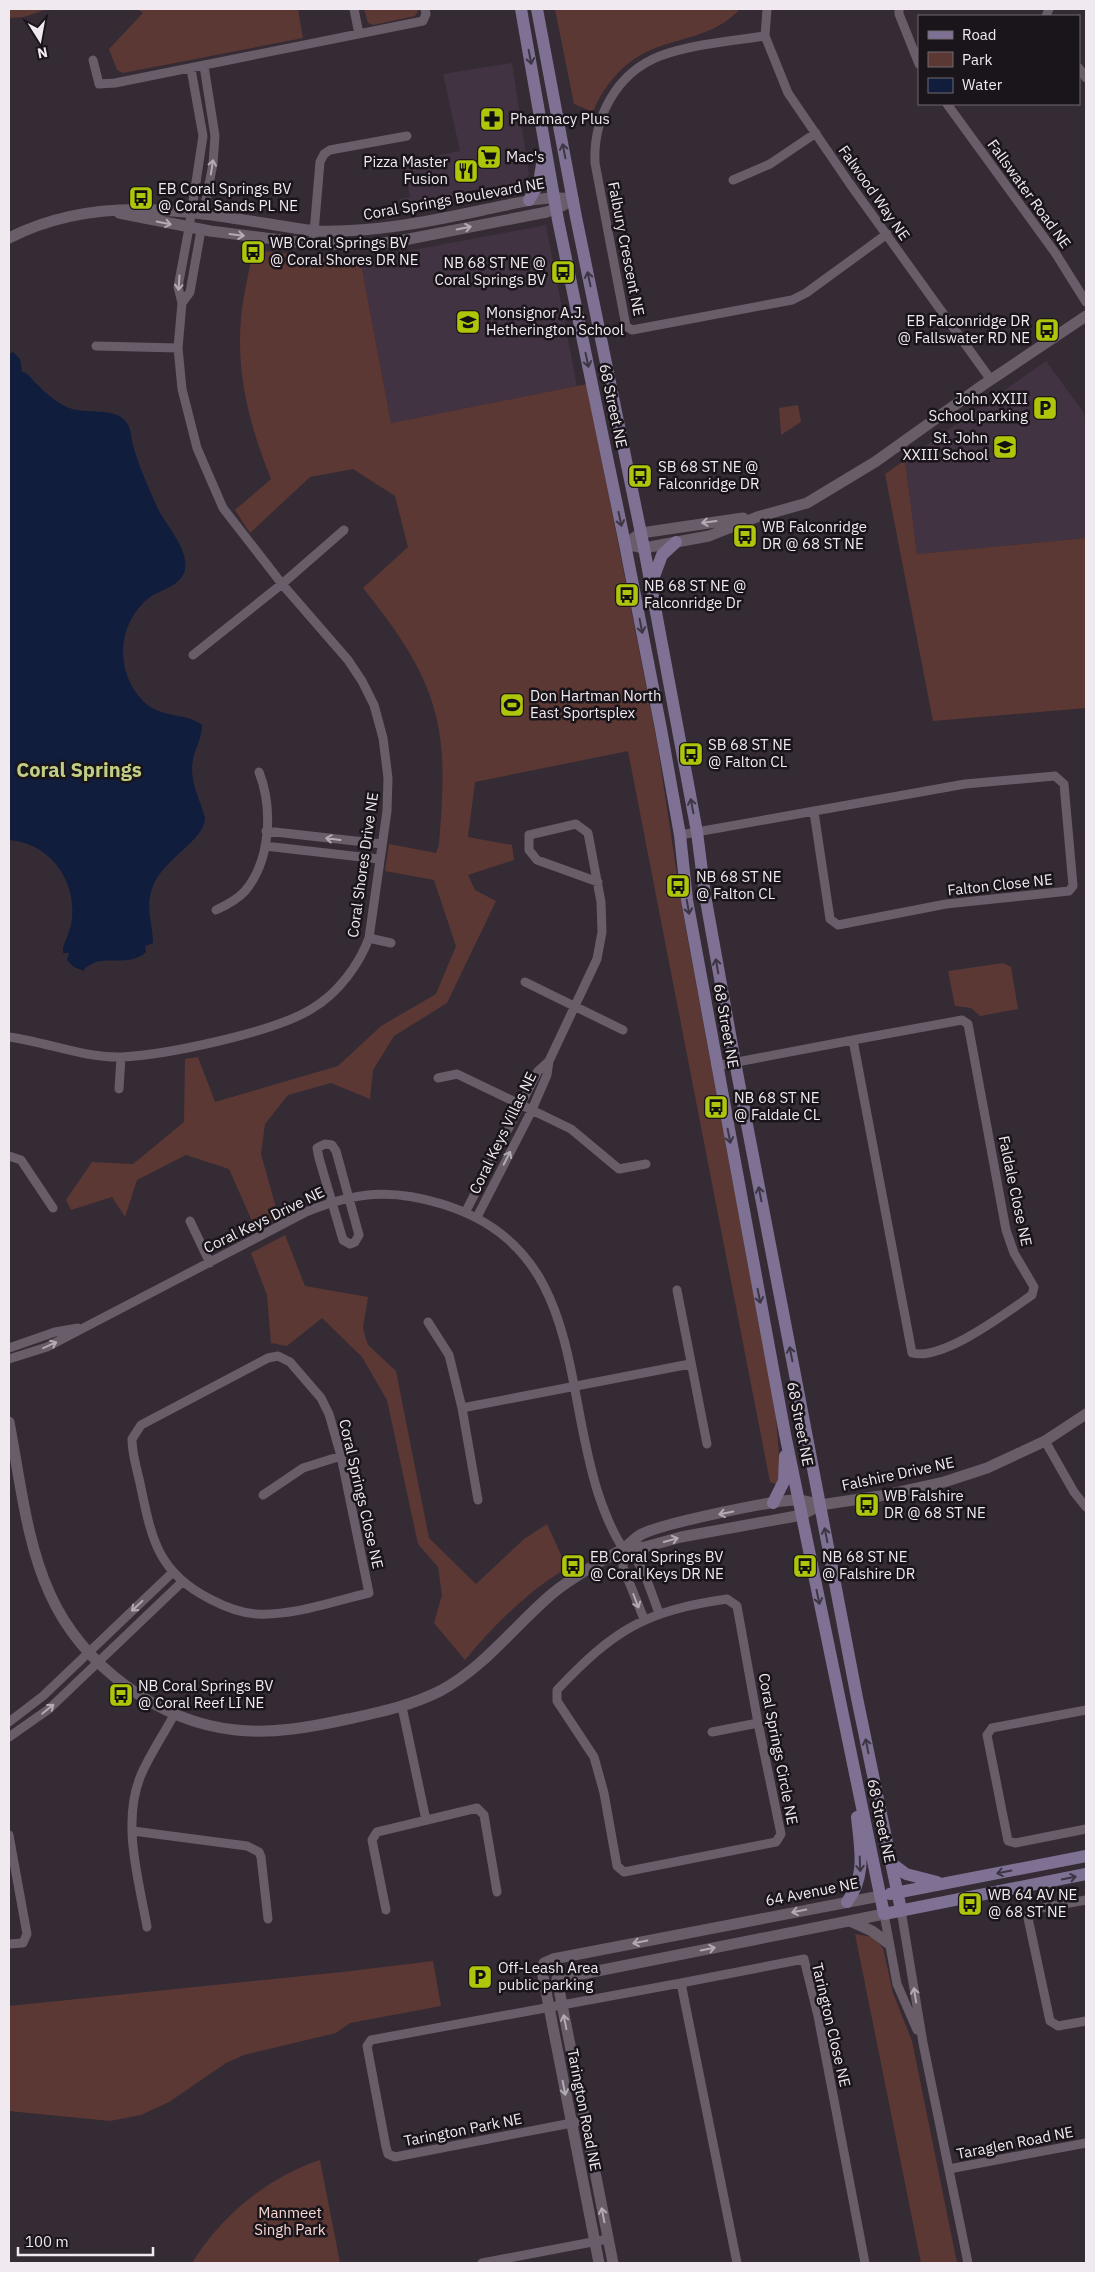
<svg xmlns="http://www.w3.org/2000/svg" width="1095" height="2272" font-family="'IBM Plex Sans',sans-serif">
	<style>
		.built { fill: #413341 }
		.green { fill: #5b3834 }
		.water { fill: #101d3c }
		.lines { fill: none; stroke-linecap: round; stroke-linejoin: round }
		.minor { stroke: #685d68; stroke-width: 9 }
		.tertiary { stroke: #685d68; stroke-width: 11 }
		.secondary { stroke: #7f7193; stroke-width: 12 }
		.oneway { stroke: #3d3544 }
		.oneway2 { stroke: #b3abb3 }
		.labels { text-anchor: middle; stroke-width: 5; stroke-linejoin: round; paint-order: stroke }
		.poi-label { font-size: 15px; fill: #f0eaf0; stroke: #1a151a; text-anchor: start }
		.street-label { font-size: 15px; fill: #f0eaf0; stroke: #1a151a }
		.park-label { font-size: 15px; fill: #f7d6d2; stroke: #1a151a }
		.district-label { font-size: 20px; font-weight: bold; fill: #c0cf84; stroke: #1a151a }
	</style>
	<rect width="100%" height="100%" fill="#352b35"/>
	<path class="built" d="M512,63L529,174L520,190L402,211L400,199L410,197L404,162L460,151L443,74Z
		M546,225L577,386L391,423L360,258L376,257Z
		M1046,361L1084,413L1086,434V538L917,554L905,460Z"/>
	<path class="green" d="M9,9H47L24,17L9,18Z
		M137,9H298L303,38L123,73L117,70L109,49L143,13Z
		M364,9H419L415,16L373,25L368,23Z
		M555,9H740C719,32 692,36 664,45C630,55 606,80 593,112L574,104Z
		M253,250L329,258H360L391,423L587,384L657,742L682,908L776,1416L780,1469L778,1485L770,1482L628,751L475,782L468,837L512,845L514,860L468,875L475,890L496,901L447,1003L394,1036L373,1070L370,1099L331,1083L288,1095L265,1124L261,1154L279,1218L256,1230L229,1169L186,1155L137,1180L125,1217L112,1197L71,1210L66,1200L92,1162L133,1164L184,1122L185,1059L198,1057L215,1102L338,1066L381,1026L436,994L456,946L434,880L385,871L389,844L436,853L439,845C442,804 446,761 437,720C426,669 394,627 363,588L408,547L395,496L353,469L310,477L250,533L235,510L271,479C250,427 236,375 241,318C243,296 249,273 253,250Z
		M798,405L801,422L781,435L779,408Z
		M905,460L917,554L1086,538V708L933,721L885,474Z
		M1003,963L1011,967L1018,1009L980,1016L971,1008L955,1006L948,971Z
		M285,1235L305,1286L368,1297L363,1327L365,1336L368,1345L396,1371L429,1538L476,1584L524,1539L547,1524L567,1568C529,1590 493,1626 465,1660L434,1623L442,1595L438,1567L418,1544L387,1400L362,1357L322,1318L287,1346L271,1343L267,1295L251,1253Z
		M855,1934L873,1937L883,1948L893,1993L912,2041L957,2263H921Z
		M433,1961L441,2006L350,2023L336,2033L244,2055L226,2063L169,2102L141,2115L110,2121L9,2111V2006L342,1972Z
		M320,2160L340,2263H192C221,2216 268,2177 320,2160Z"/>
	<path class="water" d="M13,352L20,359L22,372L26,373C38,385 51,400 67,407C85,416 115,405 127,423C132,430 131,441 134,449C140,469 149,489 158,509C167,527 189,549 185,570C181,586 162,589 150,597C117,623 114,671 143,701C161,719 185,712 202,725C202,738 195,748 193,760C189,781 199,797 205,817C206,841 162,858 152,889C145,908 153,924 153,943L145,946L146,952C133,964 116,959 100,961C95,962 90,965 85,968L84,971L74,967L67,960L69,953H63V948C66,938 71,929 72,918C76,879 49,843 9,840V354Z"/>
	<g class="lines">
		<path class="minor" d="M354,9L359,34
			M767,9L765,36L788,93L850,184L991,380
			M899,9V14L919,64
			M1046,16L1049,9
			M765,36C731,41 693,44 660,56C616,73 593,118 595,163L626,326L632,330L792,300L806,293L887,234
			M93,60L99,84L115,83L423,21L426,14L425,9
			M1079,68L1086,78
			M947,104L1056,254L1086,302
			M733,180L770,164L816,133
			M203,215L213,164L215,136L204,66
			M313,244L320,162L324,154L330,150L407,136
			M182,303L190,292L201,230
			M96,346L178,348
			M193,655L282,584L344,530
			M266,831L382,844
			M680,835L965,784L1055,776L1064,784L1073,886L1069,891L946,904L838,925L830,919L814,812
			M265,846L379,859
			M216,910C227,905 237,900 245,891C271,860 273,808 259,772
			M369,938L391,943
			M525,982L623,1030
			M962,1020L968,1024L1006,1230L1014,1253L1034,1287L1032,1295C1006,1313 943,1361 912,1353L853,1040Z
			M9,1037C46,1042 84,1058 121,1057C166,1055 276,1032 313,1008C338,993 359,965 369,938L387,811L388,778L383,738L374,705L362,681L348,660L282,584L223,508L197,448L182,389L178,348L182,303L178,287L189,228L203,136L191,69
			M716,1066L853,1040
			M438,1078L457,1074L571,1129L619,1169L646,1164
			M119,1089L121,1057
			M325,1144L332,1145L336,1151L359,1235L355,1242L350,1244L343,1240L319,1158L317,1148Z
			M9,1156L21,1160L53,1208
			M466,1211L538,1071L549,1061L597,959L602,932L601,902L588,833L576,824L529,835V850L537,860L598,882
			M477,1217L531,1112L547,1075L549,1061
			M190,1221L210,1263
			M677,1290L707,1444
			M428,1322L449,1355L462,1408L478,1500
			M9,1348L55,1332L78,1328
			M278,1356L290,1362L321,1398L329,1414L341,1456L369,1593C334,1601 294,1616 257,1614C241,1613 225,1607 210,1599C159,1573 152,1541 141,1488C138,1472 132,1456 132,1439L141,1425L268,1358Z
			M9,1359L47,1347L306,1212C355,1192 391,1188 442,1204C582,1247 562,1381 598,1493C604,1511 612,1532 623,1548C626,1553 633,1556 637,1561C646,1573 653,1598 659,1613
			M462,1408L690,1364
			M1045,1441L1074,1492L1086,1507
			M263,1495L303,1468L341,1456
			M623,1549V1567L644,1619
			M727,1599L737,1606L758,1723L781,1834L776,1842L624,1872L617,1866L604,1793L594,1757L557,1701V1690C614,1630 644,1611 727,1599Z
			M402,1707L426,1820
			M1086,1710L992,1728L987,1735L1008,1841L1015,1843L1086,1829
			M9,1722L43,1696L173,1572
			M712,1732L758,1723
			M9,1737L49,1709L181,1583
			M133,1831L247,1846L259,1852L261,1857L268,1919
			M9,1835L27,1934L23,1943L9,1944
			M1086,1900L1031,1910L1028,1918L1050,2021L1058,2026L1086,2021
			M386,1910L372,1840L377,1832L477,1808L484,1815L497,1892
			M901,1910L923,2043L968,2263
			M884,1914L897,1984L917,2030
			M147,1927C139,1880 121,1822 141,1775C150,1754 164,1734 175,1713
			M577,2122L395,2157L388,2154L386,2147L367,2046L371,2040L681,1983
			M949,2169L1086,2143
			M482,2263L608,2239
			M737,2263L681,1983L804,1959L818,2016L865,2263"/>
		<path class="tertiary" d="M119,213L210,231L313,244L369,245L404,240L547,212L564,205
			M9,238C107,188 211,216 314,231C372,233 427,222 483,210C514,204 542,195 573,199
			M625,544L644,548L709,536L757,517L807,503L875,462L983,385L1086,316
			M625,544L641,533L743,518
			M9,1422C20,1478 26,1542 50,1594C82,1665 158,1722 236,1730C274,1734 311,1727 348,1719C380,1712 410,1706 440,1691C484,1668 515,1625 553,1593C574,1576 598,1563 621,1550C628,1546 634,1538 642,1534C661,1524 777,1499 799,1500C806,1501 813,1503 820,1505
			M623,1549L645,1547L681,1537L802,1515L820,1505L880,1496L944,1482L987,1468L1045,1441L1086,1414
			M850,1921L872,1931L888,1943
			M599,2263L542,1971L544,1963L553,1959L880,1896
			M613,2263L557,1979L884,1914"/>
		<path class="secondary" d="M521,9L558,220L625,544L661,729L680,835L687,900L785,1434L884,1914L1086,1874
			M537,9L576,217L644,548L697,832L705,895L735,1062L857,1698L901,1910
			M529,200L539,183L543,158
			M652,582L662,555L676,542
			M773,1503L784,1481L785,1456
			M890,1862L906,1874L937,1882
			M890,1894L1086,1856
			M847,1902C867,1876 860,1848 857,1817"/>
	</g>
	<defs><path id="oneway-shaft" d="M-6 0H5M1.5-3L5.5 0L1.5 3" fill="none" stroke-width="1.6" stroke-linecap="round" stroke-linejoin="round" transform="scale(1.25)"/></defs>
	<g class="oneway">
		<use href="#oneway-shaft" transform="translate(530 57) rotate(79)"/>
		<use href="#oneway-shaft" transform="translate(564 151) rotate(-101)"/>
		<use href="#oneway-shaft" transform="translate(589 279) rotate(-102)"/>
		<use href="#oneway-shaft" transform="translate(587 360) rotate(78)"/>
		<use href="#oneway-shaft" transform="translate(620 519) rotate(78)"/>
		<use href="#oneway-shaft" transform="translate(641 626) rotate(79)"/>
		<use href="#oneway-shaft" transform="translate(692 806) rotate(-101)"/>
		<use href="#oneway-shaft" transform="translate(688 907) rotate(80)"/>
		<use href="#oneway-shaft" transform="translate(717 966) rotate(-100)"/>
		<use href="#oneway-shaft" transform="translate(729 1136) rotate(79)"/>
		<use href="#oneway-shaft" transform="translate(760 1194) rotate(-101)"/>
		<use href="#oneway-shaft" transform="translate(759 1296) rotate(79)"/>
		<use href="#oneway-shaft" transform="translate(791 1354) rotate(-101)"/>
		<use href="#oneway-shaft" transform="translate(826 1535) rotate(-101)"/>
		<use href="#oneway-shaft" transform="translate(818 1597) rotate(78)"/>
		<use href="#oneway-shaft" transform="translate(867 1746) rotate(-101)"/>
		<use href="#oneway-shaft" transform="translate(860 1864) rotate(88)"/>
		<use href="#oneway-shaft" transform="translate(1004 1872) rotate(169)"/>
		<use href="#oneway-shaft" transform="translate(1069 1878) rotate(-11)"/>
	</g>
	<g class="oneway2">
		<use href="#oneway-shaft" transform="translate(212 167) rotate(-81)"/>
		<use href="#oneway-shaft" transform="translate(164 223) rotate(12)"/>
		<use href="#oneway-shaft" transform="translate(464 228) rotate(-11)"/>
		<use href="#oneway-shaft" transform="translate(237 235) rotate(7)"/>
		<use href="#oneway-shaft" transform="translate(179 283) rotate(94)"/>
		<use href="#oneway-shaft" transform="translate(709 522) rotate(173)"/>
		<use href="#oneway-shaft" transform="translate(333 839) rotate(-173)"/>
		<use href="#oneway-shaft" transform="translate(507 1158) rotate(-63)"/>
		<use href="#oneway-shaft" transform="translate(50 1345) rotate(-24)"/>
		<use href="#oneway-shaft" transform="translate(726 1513) rotate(168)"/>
		<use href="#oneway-shaft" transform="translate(671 1540) rotate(-15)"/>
		<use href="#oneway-shaft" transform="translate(636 1601) rotate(69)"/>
		<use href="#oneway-shaft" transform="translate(137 1606) rotate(137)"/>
		<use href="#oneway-shaft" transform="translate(48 1709) rotate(-39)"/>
		<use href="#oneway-shaft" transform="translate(799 1911) rotate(169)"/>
		<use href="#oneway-shaft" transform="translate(640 1942) rotate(169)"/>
		<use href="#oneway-shaft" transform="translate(708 1949) rotate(-11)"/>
		<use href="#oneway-shaft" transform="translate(915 1995) rotate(-99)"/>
		<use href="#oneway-shaft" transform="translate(565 2022) rotate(-101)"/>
		<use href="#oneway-shaft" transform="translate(564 2088) rotate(79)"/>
		<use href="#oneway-shaft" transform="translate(603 2215) rotate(-101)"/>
	</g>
	<defs>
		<symbol id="pharmacy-square" viewBox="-11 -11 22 22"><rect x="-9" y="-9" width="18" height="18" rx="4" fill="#aec50a" stroke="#1a151a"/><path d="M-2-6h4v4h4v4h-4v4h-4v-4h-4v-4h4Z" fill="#111"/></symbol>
		<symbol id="supermarket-square" viewBox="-11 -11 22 22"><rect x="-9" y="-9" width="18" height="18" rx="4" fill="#aec50a" stroke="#1a151a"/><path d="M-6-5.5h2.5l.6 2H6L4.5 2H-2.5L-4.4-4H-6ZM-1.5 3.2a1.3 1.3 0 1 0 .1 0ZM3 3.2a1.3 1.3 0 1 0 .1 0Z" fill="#111"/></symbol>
		<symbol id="restaurant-square" viewBox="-11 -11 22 22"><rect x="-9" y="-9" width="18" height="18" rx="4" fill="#aec50a" stroke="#1a151a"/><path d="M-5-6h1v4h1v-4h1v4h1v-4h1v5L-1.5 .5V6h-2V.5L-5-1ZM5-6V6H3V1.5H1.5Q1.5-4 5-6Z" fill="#111"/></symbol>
		<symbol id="bus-square" viewBox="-11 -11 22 22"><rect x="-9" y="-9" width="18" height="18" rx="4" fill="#aec50a" stroke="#1a151a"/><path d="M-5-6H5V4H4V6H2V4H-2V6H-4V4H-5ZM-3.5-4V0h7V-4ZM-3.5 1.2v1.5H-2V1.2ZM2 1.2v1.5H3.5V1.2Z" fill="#111"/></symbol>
		<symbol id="school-square" viewBox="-11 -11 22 22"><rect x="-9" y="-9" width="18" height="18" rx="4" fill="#aec50a" stroke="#1a151a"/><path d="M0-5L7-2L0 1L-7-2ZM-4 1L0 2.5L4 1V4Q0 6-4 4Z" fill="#111"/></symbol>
		<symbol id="parking-square" viewBox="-11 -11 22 22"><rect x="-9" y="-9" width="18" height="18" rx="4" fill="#aec50a" stroke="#1a151a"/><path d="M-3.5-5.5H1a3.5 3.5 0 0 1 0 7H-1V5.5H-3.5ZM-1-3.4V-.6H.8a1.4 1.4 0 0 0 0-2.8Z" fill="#111"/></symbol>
		<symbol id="stadium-square" viewBox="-11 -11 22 22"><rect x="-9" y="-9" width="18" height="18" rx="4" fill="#aec50a" stroke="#1a151a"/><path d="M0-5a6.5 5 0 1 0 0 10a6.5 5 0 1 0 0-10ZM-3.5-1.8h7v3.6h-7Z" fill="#111"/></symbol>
	</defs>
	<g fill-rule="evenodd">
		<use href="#pharmacy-square" x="478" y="105" width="28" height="28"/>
		<use href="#supermarket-square" x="475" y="143" width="28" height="28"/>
		<use href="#restaurant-square" x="452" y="157" width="28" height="28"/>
		<use href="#bus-square" x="127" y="184" width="28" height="28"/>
		<use href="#bus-square" x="239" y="238" width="28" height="28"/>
		<use href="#bus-square" x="549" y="258" width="28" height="28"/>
		<use href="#school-square" x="454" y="308" width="28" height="28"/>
		<use href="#bus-square" x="1033" y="316" width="28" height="28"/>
		<use href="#parking-square" x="1031" y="394" width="28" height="28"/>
		<use href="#school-square" x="991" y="433" width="28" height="28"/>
		<use href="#bus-square" x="626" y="462" width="28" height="28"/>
		<use href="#bus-square" x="731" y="522" width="28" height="28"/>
		<use href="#bus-square" x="613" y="581" width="28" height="28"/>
		<use href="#stadium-square" x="498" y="691" width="28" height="28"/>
		<use href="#bus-square" x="677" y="740" width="28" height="28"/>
		<use href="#bus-square" x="664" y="872" width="28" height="28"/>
		<use href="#bus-square" x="702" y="1093" width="28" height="28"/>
		<use href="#bus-square" x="853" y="1491" width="28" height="28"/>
		<use href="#bus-square" x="559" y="1552" width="28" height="28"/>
		<use href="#bus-square" x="791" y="1552" width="28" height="28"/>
		<use href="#bus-square" x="107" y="1681" width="28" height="28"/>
		<use href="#bus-square" x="956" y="1890" width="28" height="28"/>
		<use href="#parking-square" x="466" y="1963" width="28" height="28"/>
	</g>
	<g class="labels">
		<g class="poi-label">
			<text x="510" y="124">Pharmacy Plus</text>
			<text x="506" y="162">Mac's</text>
			<text x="448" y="167" text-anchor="end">Pizza Master<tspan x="448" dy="17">Fusion</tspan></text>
			<text x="158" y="194">EB Coral Springs BV<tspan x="158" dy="17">@ Coral Sands PL NE</tspan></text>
			<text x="270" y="248">WB Coral Springs BV<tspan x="270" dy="17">@ Coral Shores DR NE</tspan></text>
			<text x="546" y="268" text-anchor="end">NB 68 ST NE @<tspan x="546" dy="17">Coral Springs BV</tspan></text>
			<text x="486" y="318">Monsignor A.J.<tspan x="486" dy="17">Hetherington School</tspan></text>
			<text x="1030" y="326" text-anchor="end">EB Falconridge DR<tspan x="1030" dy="17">@ Fallswater RD NE</tspan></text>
			<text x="1028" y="404" text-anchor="end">John XXIII<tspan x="1028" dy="17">School parking</tspan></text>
			<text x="988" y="443" text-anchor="end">St. John<tspan x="988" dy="17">XXIII School</tspan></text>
			<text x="658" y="472">SB 68 ST NE @<tspan x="658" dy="17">Falconridge DR</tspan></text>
			<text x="762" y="532">WB Falconridge<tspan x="762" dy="17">DR @ 68 ST NE</tspan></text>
			<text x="644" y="591">NB 68 ST NE @<tspan x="644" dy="17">Falconridge Dr</tspan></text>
			<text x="530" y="701">Don Hartman North<tspan x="530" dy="17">East Sportsplex</tspan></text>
			<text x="708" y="750">SB 68 ST NE<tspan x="708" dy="17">@ Falton CL</tspan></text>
			<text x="696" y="882">NB 68 ST NE<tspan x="696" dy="17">@ Falton CL</tspan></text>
			<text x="734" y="1103">NB 68 ST NE<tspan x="734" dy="17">@ Faldale CL</tspan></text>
			<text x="884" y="1501">WB Falshire<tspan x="884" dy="17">DR @ 68 ST NE</tspan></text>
			<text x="590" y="1562">EB Coral Springs BV<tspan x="590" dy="17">@ Coral Keys DR NE</tspan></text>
			<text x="822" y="1562">NB 68 ST NE<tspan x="822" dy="17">@ Falshire DR</tspan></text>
			<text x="138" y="1691">NB Coral Springs BV<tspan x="138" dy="17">@ Coral Reef LI NE</tspan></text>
			<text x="988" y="1900">WB 64 AV NE<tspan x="988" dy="17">@ 68 ST NE</tspan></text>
			<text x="498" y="1973">Off-Leash Area<tspan x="498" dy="17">public parking</tspan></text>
		</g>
		<g class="street-label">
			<text transform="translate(874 193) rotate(55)" y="5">Falwood Way NE</text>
			<text transform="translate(1029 194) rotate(54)" y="5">Fallswater Road NE</text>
			<text transform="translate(454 199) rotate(-10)" y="5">Coral Springs Boulevard NE</text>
			<text transform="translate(626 249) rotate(79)" y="5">Falbury Crescent NE</text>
			<text transform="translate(613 406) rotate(78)" y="5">68 Street NE</text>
			<text transform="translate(363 865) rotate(-82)" y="5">Coral Shores Drive NE</text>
			<text transform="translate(1000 885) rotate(-6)" y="5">Falton Close NE</text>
			<text transform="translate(726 1026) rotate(80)" y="5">68 Street NE</text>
			<text transform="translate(503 1133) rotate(-64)" y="5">Coral Keys Villas NE</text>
			<text transform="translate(1015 1191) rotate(78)" y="5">Faldale Close NE</text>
			<text transform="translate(264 1220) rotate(-26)" y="5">Coral Keys Drive NE</text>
			<text transform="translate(800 1424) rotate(79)" y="5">68 Street NE</text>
			<text transform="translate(898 1474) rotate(-12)" y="5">Falshire Drive NE</text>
			<text transform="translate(361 1494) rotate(77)" y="5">Coral Springs Close NE</text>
			<text transform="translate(778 1749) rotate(79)" y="5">Coral Springs Circle NE</text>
			<text transform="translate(881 1821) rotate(78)" y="5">68 Street NE</text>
			<text transform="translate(812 1892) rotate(-11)" y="5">64 Avenue NE</text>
			<text transform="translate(831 2025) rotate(77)" y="5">Tarington Close NE</text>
			<text transform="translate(584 2110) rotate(79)" y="5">Tarington Road NE</text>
			<text transform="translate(463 2130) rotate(-11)" y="5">Tarington Park NE</text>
			<text transform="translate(1015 2143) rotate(-11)" y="5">Taraglen Road NE</text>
		</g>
		<g class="park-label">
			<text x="290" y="2218">Manmeet<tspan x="290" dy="17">Singh Park</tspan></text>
		</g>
		<g class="district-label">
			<text x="79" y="777">Coral Springs</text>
		</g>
	</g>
	<rect width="1095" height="2272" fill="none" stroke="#f0eaf0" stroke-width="20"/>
	<rect x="918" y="15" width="162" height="90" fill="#1a151a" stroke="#706a70"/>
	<rect x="928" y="31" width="25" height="8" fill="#7f7193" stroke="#706a70"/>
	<text x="962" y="40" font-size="15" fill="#f0eaf0">Road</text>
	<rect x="928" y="52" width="25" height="15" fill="#5b3834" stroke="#706a70"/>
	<text x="962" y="65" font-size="15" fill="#f0eaf0">Park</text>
	<rect x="928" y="78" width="25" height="15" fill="#101d3c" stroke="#706a70"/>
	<text x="962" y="90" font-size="15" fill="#f0eaf0">Water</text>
	<g transform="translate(40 40) rotate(169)" stroke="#1a151a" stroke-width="4" paint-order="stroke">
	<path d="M0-4L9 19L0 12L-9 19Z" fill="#f0eaf0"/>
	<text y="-8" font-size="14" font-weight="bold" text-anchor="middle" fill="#f0eaf0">N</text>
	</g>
	<path d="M18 2247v8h135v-8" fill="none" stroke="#f0eaf0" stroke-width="2.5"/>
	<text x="25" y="2247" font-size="15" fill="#f0eaf0" stroke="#1a151a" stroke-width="4" paint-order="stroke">100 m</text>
</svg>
